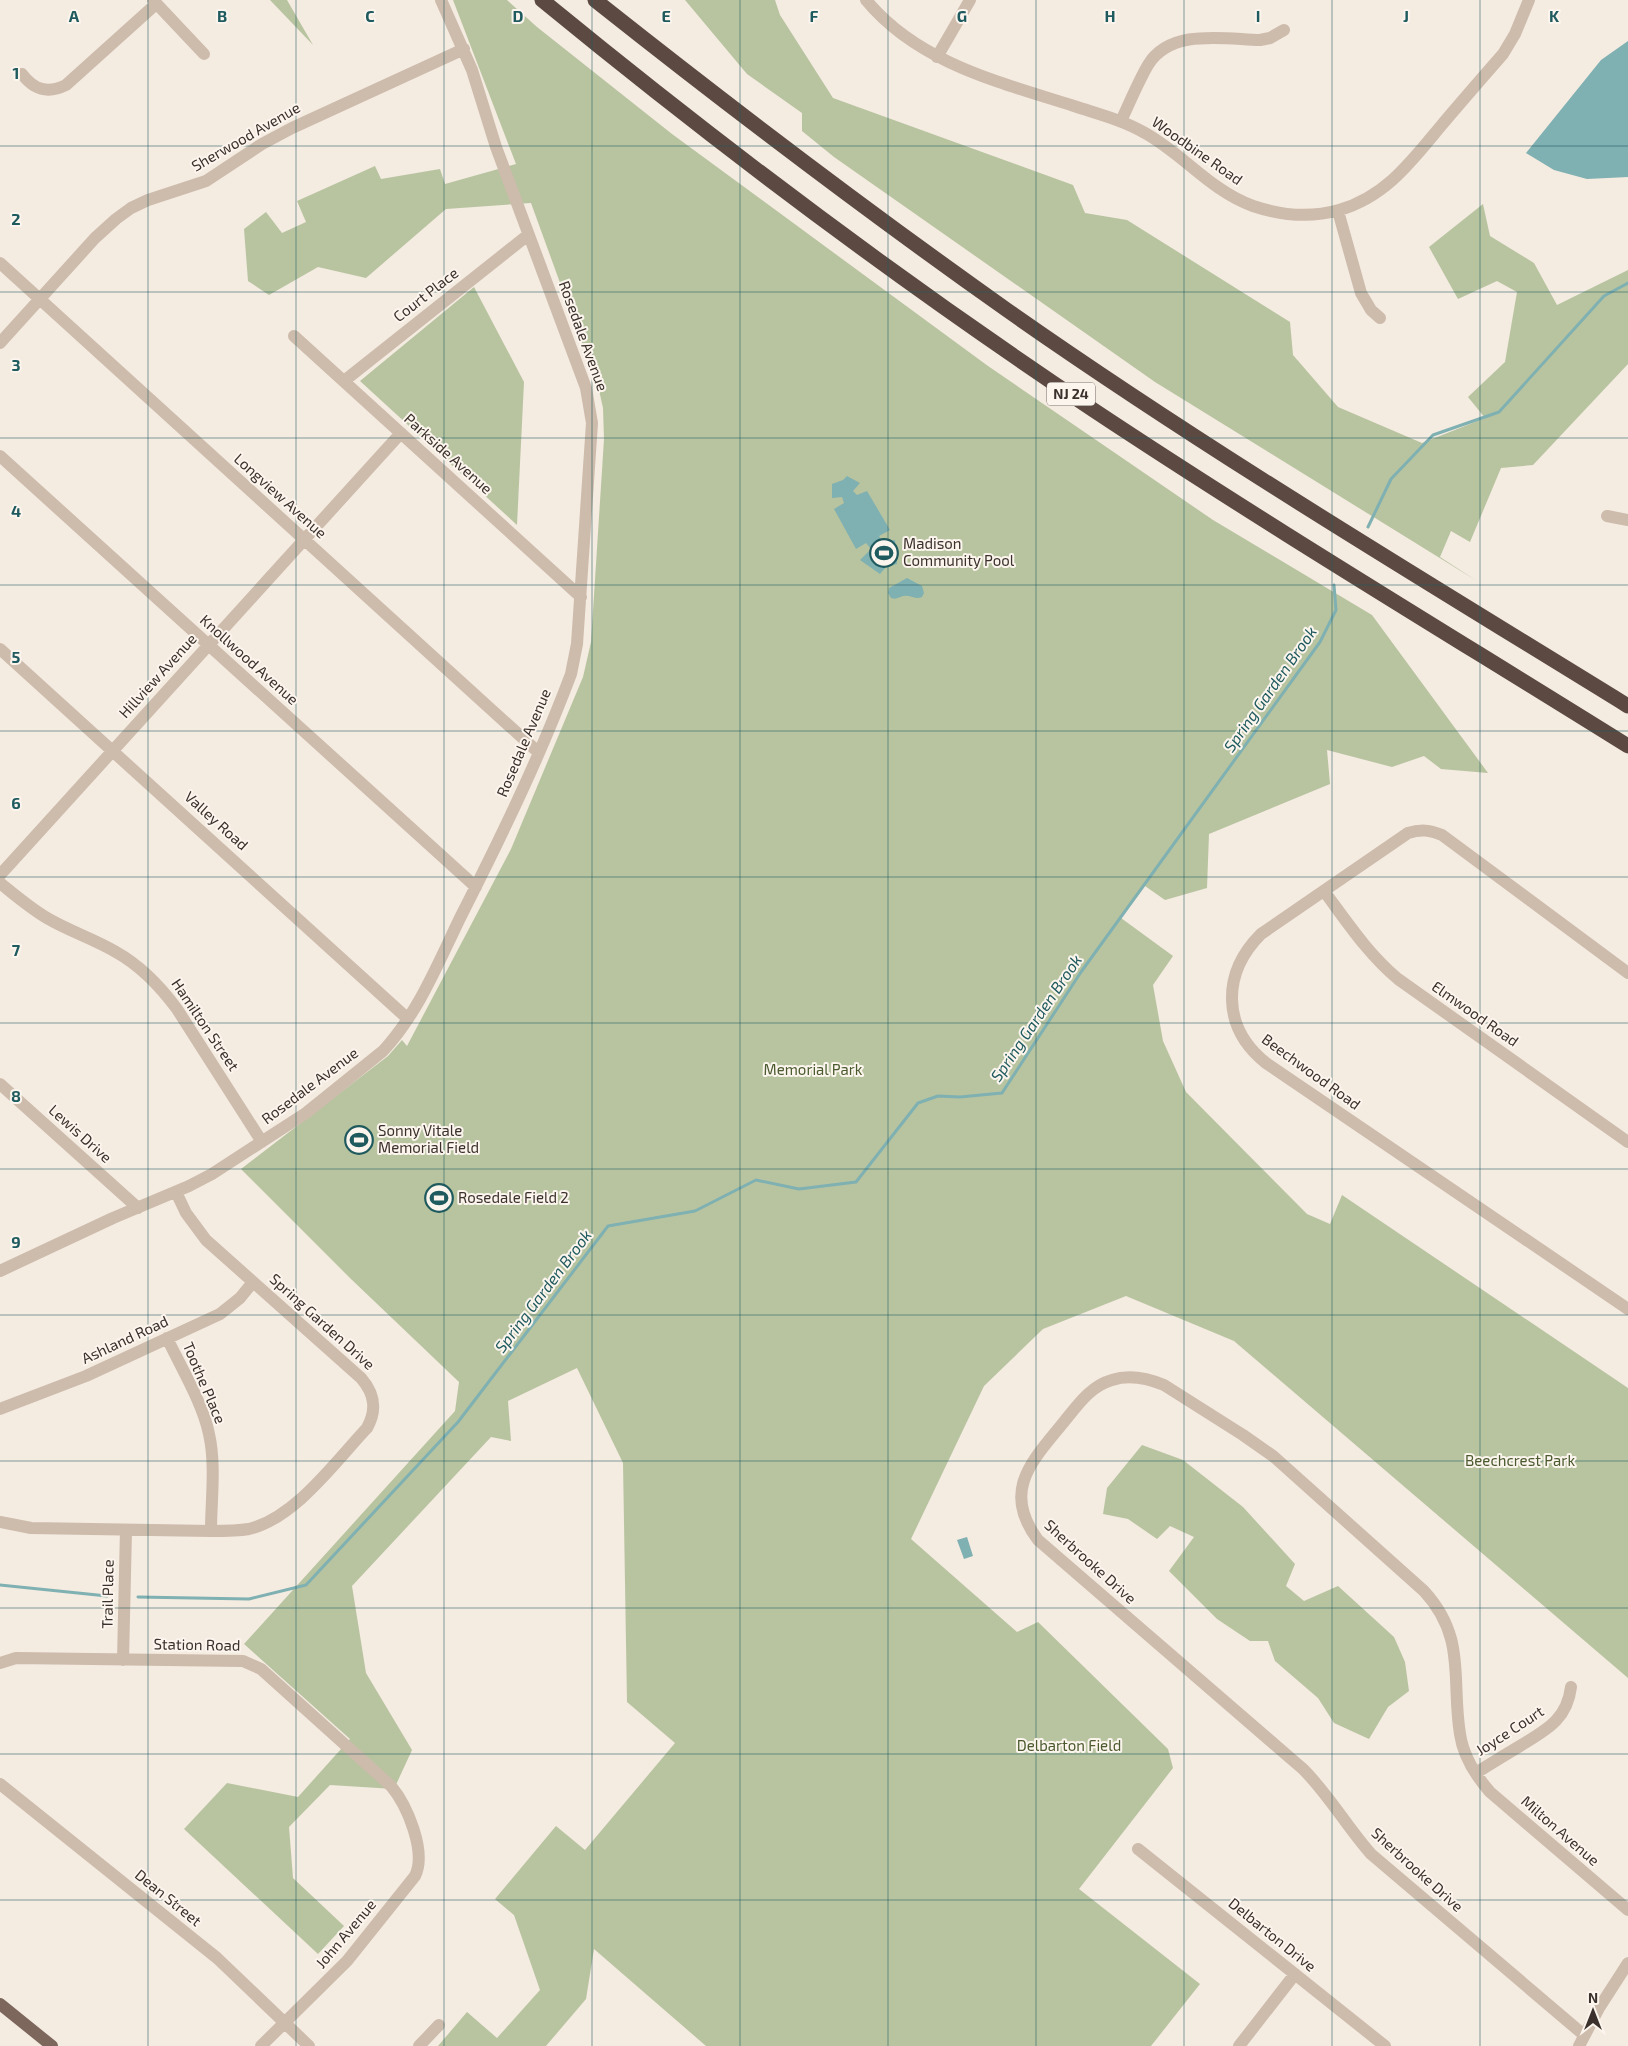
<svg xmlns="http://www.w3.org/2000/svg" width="1628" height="2046" font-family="'Exo 2',sans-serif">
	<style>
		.green { fill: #b8c4a0 }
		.water { fill: #7fb0b2 }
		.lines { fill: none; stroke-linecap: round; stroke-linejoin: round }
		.stream { stroke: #7fb0b2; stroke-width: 3 }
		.minor { stroke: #cdbbac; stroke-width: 12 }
		.major { stroke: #7d675c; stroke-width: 12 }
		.highway { stroke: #5c4a42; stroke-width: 15 }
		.grid { fill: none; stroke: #1f5a5e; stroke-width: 1; stroke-opacity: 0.55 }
		.labels { text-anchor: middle; stroke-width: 4; stroke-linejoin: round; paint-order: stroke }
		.shield { fill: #fbf5ee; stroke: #756b66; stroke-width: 1 }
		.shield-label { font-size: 14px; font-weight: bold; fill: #3b302b }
		.street-label { font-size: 15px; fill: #3b302b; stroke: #fbf5ee }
		.poi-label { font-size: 15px; fill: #3b302b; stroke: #fbf5ee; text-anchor: start }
		.park-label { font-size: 15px; fill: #4a5a2e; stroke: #fbf5ee }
		.water-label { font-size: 16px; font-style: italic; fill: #1f5a5e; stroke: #fbf5ee }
		.grid-label { font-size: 16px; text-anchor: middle; font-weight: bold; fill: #1f5a5e; stroke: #fbf5ee; stroke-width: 4; stroke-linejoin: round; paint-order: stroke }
	</style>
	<rect width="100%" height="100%" fill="#f4ebe1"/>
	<path class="green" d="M270,0H287L313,45Z
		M453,0H507L537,27L672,134L988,366L1213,520L1372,615L1488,773L1441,769L1424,756L1392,767L1327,750L1330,784L1209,834L1207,888L1165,900L1145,886L1121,918L1173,956L1153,985L1163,1041L1186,1092L1307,1214L1330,1224L1342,1195L1628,1388V1678L1234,1341L1126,1296L1043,1329L984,1386L911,1539L1017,1632L1038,1622L1168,1749L1173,1768L1079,1889L1200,1984L1151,2046H706L594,1949L586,1999L546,2046H438L467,2012L497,2038L540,1990L514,1915L495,1899L556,1826L585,1850L675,1743L627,1702L623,1463L577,1368L508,1401L511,1441L491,1437L352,1586L366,1673L412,1750L394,1789L330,1785L289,1827L293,1878L344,1926L318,1954L184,1829L227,1783L298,1797L350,1739L244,1644L455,1411L459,1382L351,1279L241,1169L388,1056L402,1040L407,1046L511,849L583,677L591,642L604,439L603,408L599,390L531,203L446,209L366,278L318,267L269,295L248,281L244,229L266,212L282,233L306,222L297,201L375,166L381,179L440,169L445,184L516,164Z
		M685,0H775L780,15L833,98L1073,185L1085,213L1127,220L1290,322L1293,355L1338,407L1422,443L1485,418L1468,397L1505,362L1517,292L1497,281L1458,299L1429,247L1483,204L1490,236L1534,263L1557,305L1628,270V364L1533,465L1501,468L1470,542L1451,531L1440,557L1477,581L1155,382L834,157L802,131V113L747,74Z
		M474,287L524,382L517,525L360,381Z
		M1142,1445L1183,1460L1243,1507L1295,1564L1286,1586L1304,1601L1338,1586L1394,1637L1405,1662L1409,1691L1388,1707L1369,1739L1334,1723L1318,1698L1275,1661L1268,1641H1250L1217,1619L1169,1571L1194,1537L1170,1526L1157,1539L1128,1519L1103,1514L1107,1488Z"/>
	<path class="water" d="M1628,41V177L1587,179L1554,170L1526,153L1601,60Z
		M847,476L860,483L853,491L857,495L867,491L890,530L879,536L882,542L895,540L897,564L886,567L880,574L860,560L871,549L866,543L856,549L834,509L844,503L842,497L832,498V484L843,480Z
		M907,578L922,586L924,593L922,597C914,600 911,595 904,596C898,597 897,600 891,598L888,593L889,588Z
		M967,1537L973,1556L964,1559L957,1540Z"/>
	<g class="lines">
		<path class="stream" d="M1368,527L1391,479L1433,435L1499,412L1604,296L1628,283
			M0,1585L107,1596
			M138,1597L249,1599L306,1585L458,1422L608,1226L695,1211L756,1180L799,1189L856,1182L918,1103L938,1096L960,1097L1002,1093L1081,972L1320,642L1336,610L1334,585"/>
		<path class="minor" d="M153,0L204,54
			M866,0C918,63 999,82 1074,106C1098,114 1123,120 1145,133C1183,154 1211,191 1253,206C1280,215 1311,218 1339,210C1385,197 1411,162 1440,127C1461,102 1482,78 1503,54L1515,34L1529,0
			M937,57L970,0
			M22,74C34,90 48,94 66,85L156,4
			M1121,121C1130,102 1138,82 1148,65C1170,28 1224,39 1260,40L1270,38L1284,30
			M1338,211L1361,293L1371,310L1380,318
			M0,263L538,752
			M294,336L581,597
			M0,343L95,238L116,219L131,208L148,200L206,181L262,144L292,128L464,49
			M344,381L528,235
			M0,456L476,887
			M1607,516L1628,520
			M0,649L408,1019
			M0,875L401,433
			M0,883C15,895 30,908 47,918C69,931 94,939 116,952C141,966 160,986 177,1009L262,1142
			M1324,891C1347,922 1368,954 1398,979L1628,1142
			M1628,973L1442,835C1430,830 1421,829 1408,833L1261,934C1222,973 1221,1027 1266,1063L1628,1309
			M0,1084L138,1208
			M0,1271L113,1218L189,1186L212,1174L306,1113L383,1051C419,1012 438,963 461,916C501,837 540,757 571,674L577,644L592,423L586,388L496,147L472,70L441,0
			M167,1338C181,1367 203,1404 209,1434C216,1465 211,1500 211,1531
			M0,1409L86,1376L220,1314L240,1298L253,1282
			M0,1522L31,1528L211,1531C224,1531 237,1531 249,1529C295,1518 335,1462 367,1428C377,1410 375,1394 361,1378L206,1240L186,1213L176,1192
			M123,1660L126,1530
			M0,1663L16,1658L243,1661L261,1669L391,1786C407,1805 427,1852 415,1876L347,1961L261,2046
			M1476,1773C1490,1764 1505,1755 1520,1746C1546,1730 1567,1720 1571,1687
			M0,1784L217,1958L309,2046
			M1138,1849L1385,2046
			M1584,2035L1371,1854C1347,1827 1329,1795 1303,1769L1038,1540C1001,1491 1032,1461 1063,1423C1077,1406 1090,1386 1112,1380C1130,1374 1147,1378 1164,1385L1243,1435L1273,1456L1424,1591C1467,1638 1451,1679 1460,1734C1463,1755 1476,1776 1490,1792L1628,1910
			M419,2046L439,2025
			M1239,2046L1295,1974
			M1579,2046L1599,2008L1628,1963"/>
		<path class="major" d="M0,2004L52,2046"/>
		<path class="highway" d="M542,0C720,146 904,284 1095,411C1270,527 1450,635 1628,746
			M595,0C730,107 867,211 1007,310C1208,451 1419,577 1628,706"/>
	</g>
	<path class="grid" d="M148,0V2046M296,0V2046M444,0V2046M592,0V2046M740,0V2046M888,0V2046M1036,0V2046M1184,0V2046M1332,0V2046M1480,0V2046M0,146H1628M0,292H1628M0,438H1628M0,585H1628M0,731H1628M0,877H1628M0,1023H1628M0,1169H1628M0,1315H1628M0,1461H1628M0,1608H1628M0,1754H1628M0,1900H1628"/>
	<defs>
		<symbol id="stadium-ring" viewBox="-11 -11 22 22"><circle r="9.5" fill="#fbf5ee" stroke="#1f5a5e" stroke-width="1.5"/><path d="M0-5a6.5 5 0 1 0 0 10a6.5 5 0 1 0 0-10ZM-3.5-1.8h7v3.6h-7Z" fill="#1f5a5e"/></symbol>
	</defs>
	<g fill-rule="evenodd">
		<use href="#stadium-ring" x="868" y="537" width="32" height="32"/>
		<use href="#stadium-ring" x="343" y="1124" width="32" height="32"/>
		<use href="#stadium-ring" x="423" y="1182" width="32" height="32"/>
	</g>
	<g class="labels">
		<rect class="shield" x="1047" y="382.5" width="48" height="23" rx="4"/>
		<g class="shield-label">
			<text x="1071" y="399">NJ 24</text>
		</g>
		<g class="street-label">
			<text transform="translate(246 137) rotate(-30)" y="5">Sherwood Avenue</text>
			<text transform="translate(1197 151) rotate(35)" y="5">Woodbine Road</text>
			<text transform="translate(426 295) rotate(-38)" y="5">Court Place</text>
			<text transform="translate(583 336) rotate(70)" y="5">Rosedale Avenue</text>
			<text transform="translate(448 454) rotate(42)" y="5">Parkside Avenue</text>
			<text transform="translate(280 496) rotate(42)" y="5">Longview Avenue</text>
			<text transform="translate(249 660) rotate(42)" y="5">Knollwood Avenue</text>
			<text transform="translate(158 676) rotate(-48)" y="5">Hillview Avenue</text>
			<text transform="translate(524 743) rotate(-67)" y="5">Rosedale Avenue</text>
			<text transform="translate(216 821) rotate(42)" y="5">Valley Road</text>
			<text transform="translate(1475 1014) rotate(35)" y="5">Elmwood Road</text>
			<text transform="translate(205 1025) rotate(56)" y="5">Hamilton Street</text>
			<text transform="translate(1311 1072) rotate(36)" y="5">Beechwood Road</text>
			<text transform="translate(310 1086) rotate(-37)" y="5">Rosedale Avenue</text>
			<text transform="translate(80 1134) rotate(42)" y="5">Lewis Drive</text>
			<text transform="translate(322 1322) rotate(42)" y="5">Spring Garden Drive</text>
			<text transform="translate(125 1340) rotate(-25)" y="5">Ashland Road</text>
			<text transform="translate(204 1383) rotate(67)" y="5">Toothe Place</text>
			<text transform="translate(1090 1562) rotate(42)" y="5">Sherbrooke Drive</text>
			<text transform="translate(108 1594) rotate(-89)" y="5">Trail Place</text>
			<text transform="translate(197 1645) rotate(1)" y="5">Station Road</text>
			<text transform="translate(1510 1731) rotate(-33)" y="5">Joyce Court</text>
			<text transform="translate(1560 1831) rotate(41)" y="5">Milton Avenue</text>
			<text transform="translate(1417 1870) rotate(42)" y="5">Sherbrooke Drive</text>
			<text transform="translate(168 1898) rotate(39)" y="5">Dean Street</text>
			<text transform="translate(346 1934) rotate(-50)" y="5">John Avenue</text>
			<text transform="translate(1272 1935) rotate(39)" y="5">Delbarton Drive</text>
		</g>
		<g class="poi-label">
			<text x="903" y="549">Madison<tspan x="903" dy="17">Community Pool</tspan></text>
			<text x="378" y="1136">Sonny Vitale<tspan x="378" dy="17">Memorial Field</tspan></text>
			<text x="458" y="1203">Rosedale Field 2</text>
		</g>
		<g class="park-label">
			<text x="813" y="1075">Memorial Park</text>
			<text x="1520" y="1466">Beechcrest Park</text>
			<text x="1069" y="1751">Delbarton Field</text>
		</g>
		<g class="water-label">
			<text transform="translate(1270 689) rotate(-55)" y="6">Spring Garden Brook</text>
			<text transform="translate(1036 1018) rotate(-56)" y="6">Spring Garden Brook</text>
			<text transform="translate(543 1291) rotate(-53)" y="6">Spring Garden Brook</text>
		</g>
	</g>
	<g class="grid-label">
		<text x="74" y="22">A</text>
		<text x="222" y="22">B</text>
		<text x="370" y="22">C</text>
		<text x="518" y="22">D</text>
		<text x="666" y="22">E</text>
		<text x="814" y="22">F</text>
		<text x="962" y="22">G</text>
		<text x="1110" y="22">H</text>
		<text x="1258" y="22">I</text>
		<text x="1406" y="22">J</text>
		<text x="1554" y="22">K</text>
		<text x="16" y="79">1</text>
		<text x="16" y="225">2</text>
		<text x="16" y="371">3</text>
		<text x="16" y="517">4</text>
		<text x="16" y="663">5</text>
		<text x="16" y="809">6</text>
		<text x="16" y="956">7</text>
		<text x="16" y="1102">8</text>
		<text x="16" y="1248">9</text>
	</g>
	<g transform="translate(1593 2011)" stroke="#fbf5ee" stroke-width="4" paint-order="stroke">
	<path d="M0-4L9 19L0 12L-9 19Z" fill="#3b302b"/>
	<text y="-8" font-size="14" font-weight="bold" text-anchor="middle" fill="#3b302b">N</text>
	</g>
</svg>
